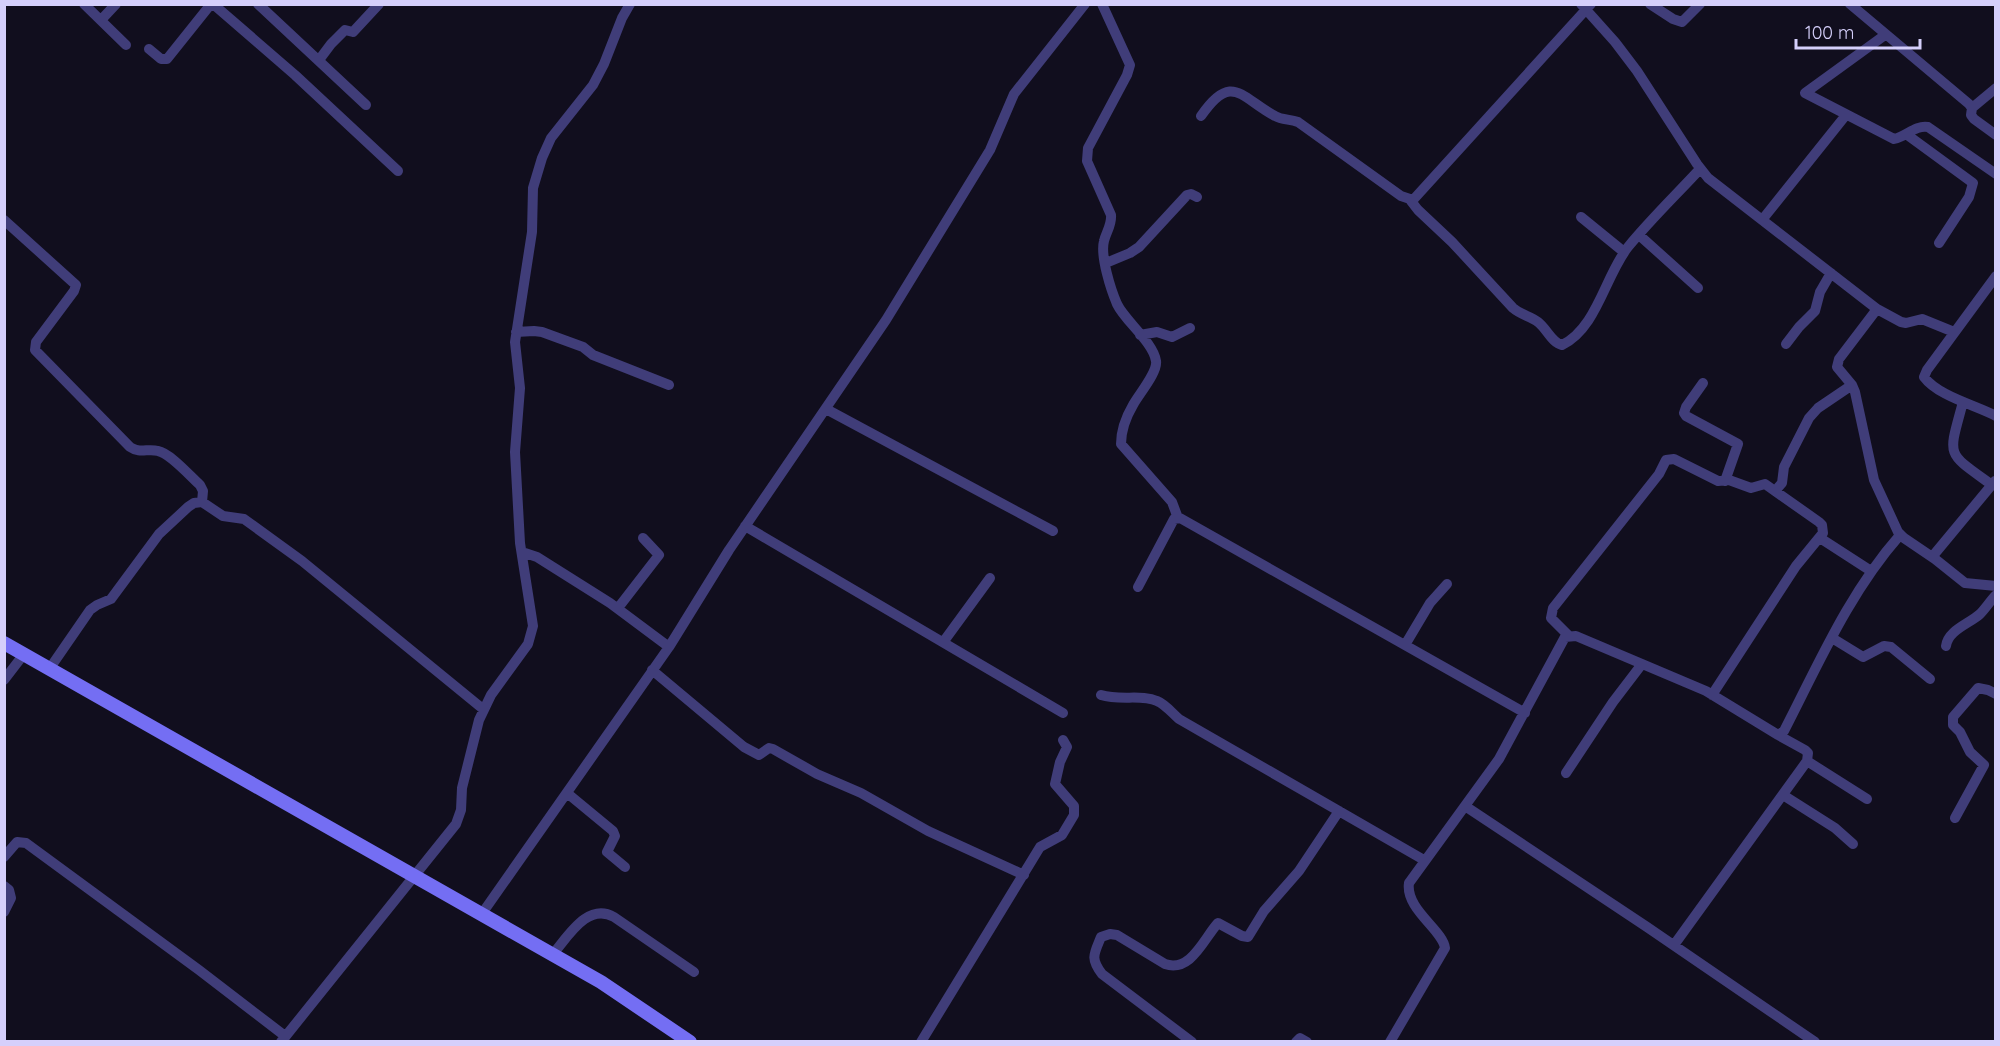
<svg xmlns="http://www.w3.org/2000/svg" width="2000" height="1046" font-family="Quicksand,sans-serif">
	<style>
		.lines { fill: none; stroke-linecap: round; stroke-linejoin: round }
		.street { stroke: #403d79; stroke-width: 10 }
		.secondary { stroke: #746ef3; stroke-width: 14 }
	</style>
	<rect width="100%" height="100%" fill="#110e1e"/>
	<g class="lines">
		<path class="street" d="M84,4L126,45
			M213,4L295,75L398,171
			M258,4L366,105
			M1102,4L1130,65L1127,75L1088,148L1087,161L1111,215C1112,225 1106,232 1104,241C1100,256 1111,290 1117,304C1125,321 1153,342 1156,361C1158,372 1139,394 1133,405C1126,417 1121,430 1121,444L1172,502L1178,518
			M1581,4L1615,42L1637,71L1697,164L1708,178L1877,309
			M1650,4L1673,19L1682,22L1700,4
			M1850,4L1969,104L1972,108L1971,115L1974,119L1996,135
			M101,20L116,4
			M1885,35L1805,93L1894,139C1907,136 1915,125 1928,127L1996,174
			M149,49L161,59H167L211,4
			M319,60L331,44L345,30L353,32L379,4
			M1972,108L1996,88
			M1201,116C1232,71 1241,98 1275,116C1282,120 1290,119 1298,122L1401,196L1413,200L1591,4
			M1906,134L1973,183L1969,197L1939,243
			M1411,201L1418,210L1452,242L1513,308C1521,315 1530,316 1538,322C1547,329 1552,343 1562,345C1597,328 1605,276 1628,247C1650,220 1676,195 1700,169
			M1581,217L1624,252
			M4,220L76,285L74,291L36,342L35,350L130,447C140,454 148,448 158,451C170,453 191,477 200,485L203,491L202,502
			M1762,220L1846,115
			M1639,235L1698,288
			M1106,263L1130,253L1139,247L1187,195L1191,194L1197,197
			M1996,276L1927,370L1924,377C1938,396 1975,405 1996,416
			M516,332L534,331L542,332L583,347L593,355L669,385
			M1954,332L1922,319L1906,323L1901,322L1877,309L1839,359L1837,367L1852,385L1855,392L1874,480L1898,532L1904,538L1935,559L1965,583L1996,586
			M1140,335L1157,332L1172,337L1190,328
			M1786,344L1799,327L1815,311L1820,292L1831,273
			M1703,383L1686,407L1684,413L1686,416L1738,444L1725,481
			M1963,402C1948,458 1945,451 1992,485
			M826,409L1053,531
			M1775,491L1782,483L1784,467L1809,418L1818,408L1852,385
			M745,526L1063,713
			M1820,538L1871,571
			M522,552L537,557L610,603L669,647
			M1932,557L1995,481
			M1138,587L1174,519L1180,518L1525,713
			M618,608L659,555L643,538
			M1568,635L1551,618L1553,608L1659,474L1666,460L1674,459L1718,481L1729,480L1751,488L1765,484L1819,522L1822,525L1823,533L1796,566L1712,695
			M1832,638L1863,657L1884,646L1891,647L1930,679
			M944,641L990,578
			M1405,645L1430,603L1447,584
			M1946,646C1948,630 1969,624 1980,614C1986,608 1990,601 1996,595
			M50,668L90,610L97,605L111,599L159,534L188,507L194,503L202,502L223,516L244,519L302,561L483,709
			M652,670L744,747L759,755L769,748L773,749L817,774L861,793L928,831L1024,875
			M4,680L24,654
			M1101,695C1120,701 1142,694 1157,701C1165,704 1172,713 1179,719L1424,860
			M1807,761L1867,799
			M1566,773L1613,702L1642,664
			M567,793L613,831L615,836L607,852L625,867
			M1783,795L1835,828L1853,844
			M1465,806L1647,927L1815,1042
			M1955,818L1984,765L1970,752L1960,732L1953,725V717L1978,688L1988,690L1996,694
			M4,857L17,842L26,843L199,970L285,1036
			M4,886L9,890L11,898L4,912
			M481,915L669,647L729,550L886,320L990,150L1014,94L1085,4
			M1674,945L1807,761L1808,753L1805,750L1778,735
			M552,955C568,937 587,902 614,917L694,972
			M281,1042L456,824L461,810L462,788L479,720L491,695L528,644L533,626L520,543L515,452L520,388L515,342L532,232L533,188L542,158L551,138L593,85L604,64L622,18L630,4
			M921,1042L1040,847L1062,835L1074,815V806L1055,784L1060,762L1067,747L1063,740
			M1192,1042L1102,974C1090,958 1094,954 1101,937L1110,934L1117,935L1165,964C1191,973 1204,938 1218,923L1242,936L1248,937L1264,911L1299,871L1339,811
			M1296,1042L1300,1038L1307,1042
			M1390,1042L1445,948C1443,930 1405,909 1409,883L1499,759L1565,637L1576,636L1706,691L1778,735L1784,731C1819,663 1849,593 1900,535"/>
		<path class="secondary" d="M4,643L601,982L690,1042"/>
	</g>
	<rect width="2000" height="1046" fill="none" stroke="#d5cffb" stroke-width="12"/>
	<path d="M1796 39v9h124v-9" fill="none" stroke="#d5cffb" stroke-width="3"/>
	<text x="1805" y="39" font-size="18" fill="#d5cffb" stroke="#110e1e" stroke-width="4.5" paint-order="stroke">100 m</text>
</svg>
